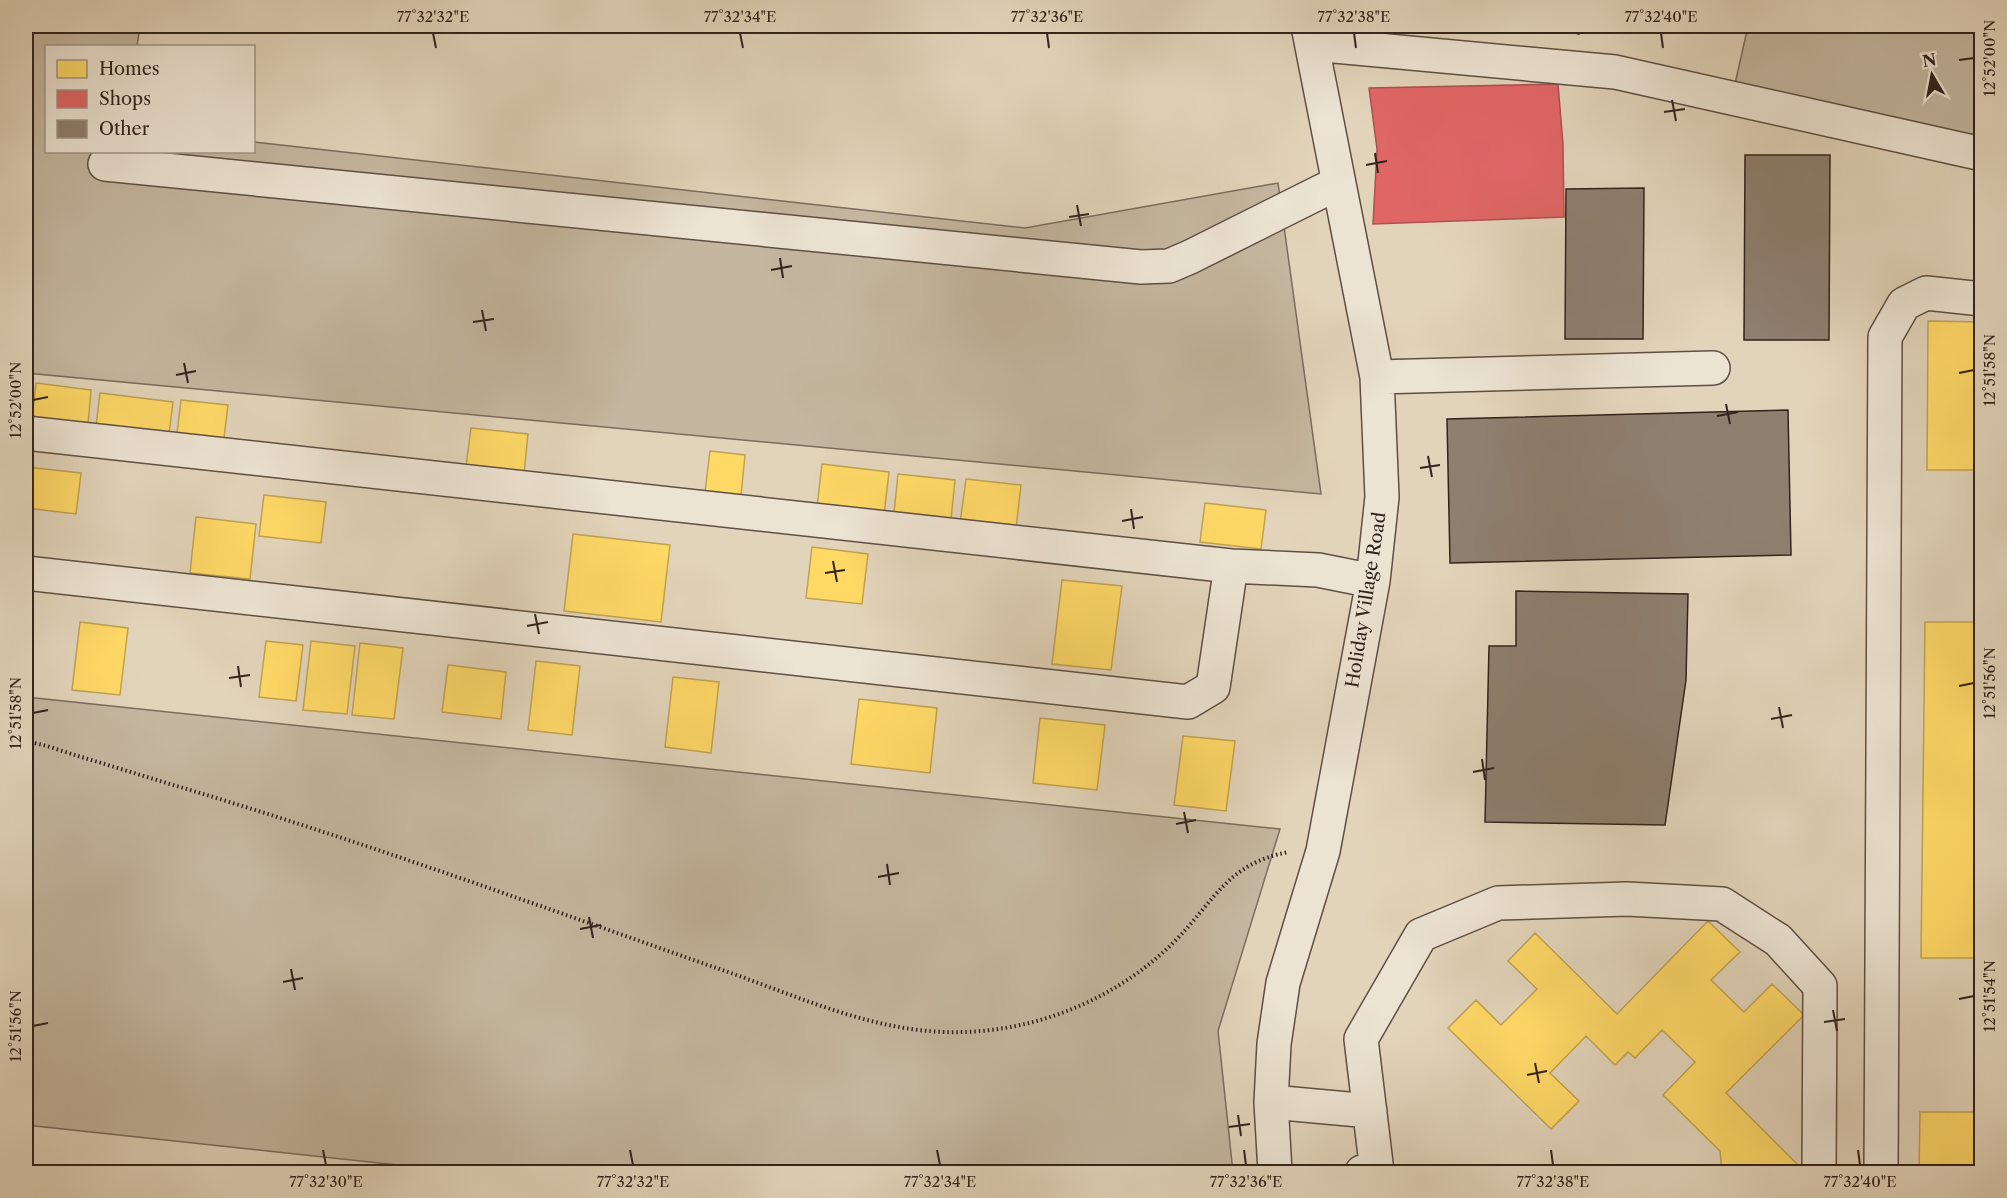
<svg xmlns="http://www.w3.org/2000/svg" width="2007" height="1198" font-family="'Libre Caslon Text',serif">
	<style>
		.green { fill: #c4b69f; stroke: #7b6c5e; stroke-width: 1.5 }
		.homes { fill: #ffd966; stroke: #c2a250; stroke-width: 1.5 }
		.shops { fill: #e06666; stroke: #ac5250; stroke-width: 1.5 }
		.building { fill: #8e7f6f; stroke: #32231d; stroke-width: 1.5 }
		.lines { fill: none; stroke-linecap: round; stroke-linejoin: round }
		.minor-casing { stroke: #5e4f44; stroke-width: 36 }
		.path { stroke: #32231d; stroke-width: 4; stroke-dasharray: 1.5 3; stroke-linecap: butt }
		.minor { stroke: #ece3d2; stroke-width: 33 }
		.ticks { fill: none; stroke: #32231d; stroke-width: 2 }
		.labels { text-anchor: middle; stroke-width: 6; stroke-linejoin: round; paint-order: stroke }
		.street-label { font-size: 18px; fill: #32231d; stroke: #ece3d2 }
		.neatline { fill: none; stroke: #32231d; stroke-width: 2 }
		.ticks-label { font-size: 15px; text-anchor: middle; fill: #32231d }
	</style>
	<rect width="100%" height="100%" fill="#e2d4ba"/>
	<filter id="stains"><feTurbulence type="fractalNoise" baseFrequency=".00333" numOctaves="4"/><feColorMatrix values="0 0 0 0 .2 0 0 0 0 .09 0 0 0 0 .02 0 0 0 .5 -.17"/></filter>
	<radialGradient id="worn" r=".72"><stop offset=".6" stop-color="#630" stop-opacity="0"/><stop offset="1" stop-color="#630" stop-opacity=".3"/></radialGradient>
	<path class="green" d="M26,26H140L137,46H46V152H254V142L1025,228L1278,183L1321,494L26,373Z
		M1748,26H1981V142L1735,84Z
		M26,697L1280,829L1218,1031L1233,1172H462L26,1125Z"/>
	<path class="homes" d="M1928,321L1982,322V470H1927Z
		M36,383L91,390L88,424L32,418Z
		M100,393L173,402L168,442L95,434Z
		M181,400L228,405L223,446L176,441Z
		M471,428L528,434L524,474L466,467Z
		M710,451L745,455L741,496L705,492Z
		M822,464L889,472L884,515L817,507Z
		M26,467L81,473L76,514L26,508Z
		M898,474L955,480L951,519L894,513Z
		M966,479L1021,485L1016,529L960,523Z
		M264,495L326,502L321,543L259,536Z
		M1205,503L1266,510L1261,549L1200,542Z
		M196,517L256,524L250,579L190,573Z
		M573,534L670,545L661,622L564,611Z
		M812,547L868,554L862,604L806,598Z
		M1062,580L1122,586L1111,670L1052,664Z
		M26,615L32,616L26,668Z
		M80,622L128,628L120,695L72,690Z
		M1925,622H1982V958H1921Z
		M266,641L303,645L296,701L259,697Z
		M311,641L355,646L347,714L303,710Z
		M360,643L403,648L394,719L352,715Z
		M536,661L580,666L572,735L528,730Z
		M448,665L506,672L501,719L442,712Z
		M673,677L719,682L711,753L665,747Z
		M859,699L937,708L930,773L851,764Z
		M1040,718L1105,725L1097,790L1033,783Z
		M1183,736L1235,741L1226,811L1174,805Z
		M1708,921L1740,952L1711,980L1744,1012L1772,984L1804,1015L1726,1093L1797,1164L1788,1172H1722L1720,1151L1663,1095L1695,1062L1662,1030L1635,1058L1628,1052L1615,1065L1586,1036L1550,1073L1579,1101L1551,1129L1448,1028L1476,1000L1501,1025L1537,989L1508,961L1535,933L1617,1014Z
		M1920,1112H1982V1172H1919Z"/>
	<path class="shops" d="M1558,84L1563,144L1564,217L1373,224L1377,149L1369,88Z"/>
	<path class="building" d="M1548,26H1581L1579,34Z
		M1745,155H1830L1829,340H1744Z
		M1644,188L1643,339H1565L1566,189Z
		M1788,410L1791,555L1450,563L1447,419Z
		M1516,591L1688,594L1686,680L1665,825L1485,822L1489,646H1516Z"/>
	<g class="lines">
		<defs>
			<path id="minor" d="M1313,44L1615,72L1982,154
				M105,164L1141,267L1169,266L1190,257L1338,183
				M1377,377L1713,368
				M26,433L1231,566L1318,570L1373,581
				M26,573L1188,702L1213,687L1231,566
				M1271,1102L1370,1111
				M1275,1172L1271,1102L1274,1044L1283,983L1323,851L1373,581L1382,497L1377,377L1308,26
				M1362,1172H1377L1361,1039L1421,935L1498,903L1627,899L1722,904L1778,940L1820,986L1819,1172
				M1881,1172L1885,337L1904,304L1926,293L1982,299"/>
		</defs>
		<use href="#minor" class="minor-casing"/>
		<path class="path" d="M26,742C42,743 61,751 78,756C115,767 153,779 190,790C370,844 548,909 725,971C803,998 880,1035 963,1032C1041,1030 1119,997 1174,942C1214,902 1227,863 1289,852"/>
		<use href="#minor" class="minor"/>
	</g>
	<path class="ticks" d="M433,33L436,48M740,33L743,48M1047,33L1049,48M1354,33L1356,48M1661,33L1663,48M1959,60L1974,58M1672,100L1676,121M1664,112L1685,109M1375,153L1378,173M1366,165L1387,161M1077,205L1081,226M1069,217L1089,214M780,258L783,278M771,270L792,266M482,310L486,331M473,322L494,319M184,363L188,383M1959,373L1974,370M176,375L196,371M33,400L48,397M1726,404L1730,424M1717,416L1738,412M1428,456L1432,477M1420,468L1440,465M1131,509L1134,529M1122,521L1143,517M833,561L837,582M825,573L845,570M535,614L539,634M527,626L548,622M238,666L241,687M229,678L250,675M1959,686L1974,683M1779,707L1783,728M33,713L48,710M1771,719L1792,715M1482,759L1485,780M1473,772L1494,768M1184,812L1188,833M1176,824L1196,820M887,864L890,885M878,877L899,873M589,917L593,938M580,929L601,925M291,969L295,990M283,982L303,978M1959,999L1974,996M1833,1010L1837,1031M1824,1022L1845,1019M33,1026L48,1023M1535,1063L1539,1083M1527,1075L1547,1071M1238,1115L1241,1136M1229,1127L1250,1124M323,1150L326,1165M630,1150L633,1165M937,1150L940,1165M1244,1150L1246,1165M1551,1150L1553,1165M1858,1150L1860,1165"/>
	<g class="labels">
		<g class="street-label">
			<text transform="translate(1366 600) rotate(-81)" y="6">Holiday Village Road</text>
		</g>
	</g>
	<rect width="2007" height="1198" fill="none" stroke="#e2d4ba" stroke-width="66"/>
	<rect x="45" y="45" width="210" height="108" fill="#ece3d2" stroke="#a2968a" stroke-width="1.5"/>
	<rect x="57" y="60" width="30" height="18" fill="#ffd966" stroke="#a2968a" stroke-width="1.5"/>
	<text x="99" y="75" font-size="18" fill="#32231d">Homes</text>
	<rect x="57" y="90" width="30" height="18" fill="#e06666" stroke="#a2968a" stroke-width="1.5"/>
	<text x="99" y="105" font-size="18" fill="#32231d">Shops</text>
	<rect x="57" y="120" width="30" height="18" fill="#8e7f6f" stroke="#a2968a" stroke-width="1.5"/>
	<text x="99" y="135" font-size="18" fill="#32231d">Other</text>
	<g transform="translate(1932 75) rotate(350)" stroke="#ece3d2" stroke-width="4.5" paint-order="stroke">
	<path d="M0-4.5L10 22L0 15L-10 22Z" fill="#32231d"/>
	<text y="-9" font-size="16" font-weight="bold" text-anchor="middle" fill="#32231d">N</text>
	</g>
	<rect x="33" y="33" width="1941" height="1132" class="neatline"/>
	<g class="ticks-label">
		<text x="433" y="22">77°32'32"E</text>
		<text x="740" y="22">77°32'34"E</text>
		<text x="1047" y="22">77°32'36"E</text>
		<text x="1354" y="22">77°32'38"E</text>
		<text x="1661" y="22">77°32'40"E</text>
		<text transform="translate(1990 58) rotate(-90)" y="5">12°52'00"N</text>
		<text transform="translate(1990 370) rotate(-90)" y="5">12°51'58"N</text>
		<text transform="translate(16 400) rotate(-90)" y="5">12°52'00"N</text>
		<text transform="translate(1990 683) rotate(-90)" y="5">12°51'56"N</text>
		<text transform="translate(16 713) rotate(-90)" y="5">12°51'58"N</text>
		<text transform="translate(1990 996) rotate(-90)" y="5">12°51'54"N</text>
		<text transform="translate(16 1026) rotate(-90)" y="5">12°51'56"N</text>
		<text x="326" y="1187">77°32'30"E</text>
		<text x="633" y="1187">77°32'32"E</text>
		<text x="940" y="1187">77°32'34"E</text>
		<text x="1246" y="1187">77°32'36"E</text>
		<text x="1553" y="1187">77°32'38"E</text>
		<text x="1860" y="1187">77°32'40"E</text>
	</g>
	<rect width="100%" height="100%" filter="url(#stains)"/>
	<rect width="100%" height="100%" fill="url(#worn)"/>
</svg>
